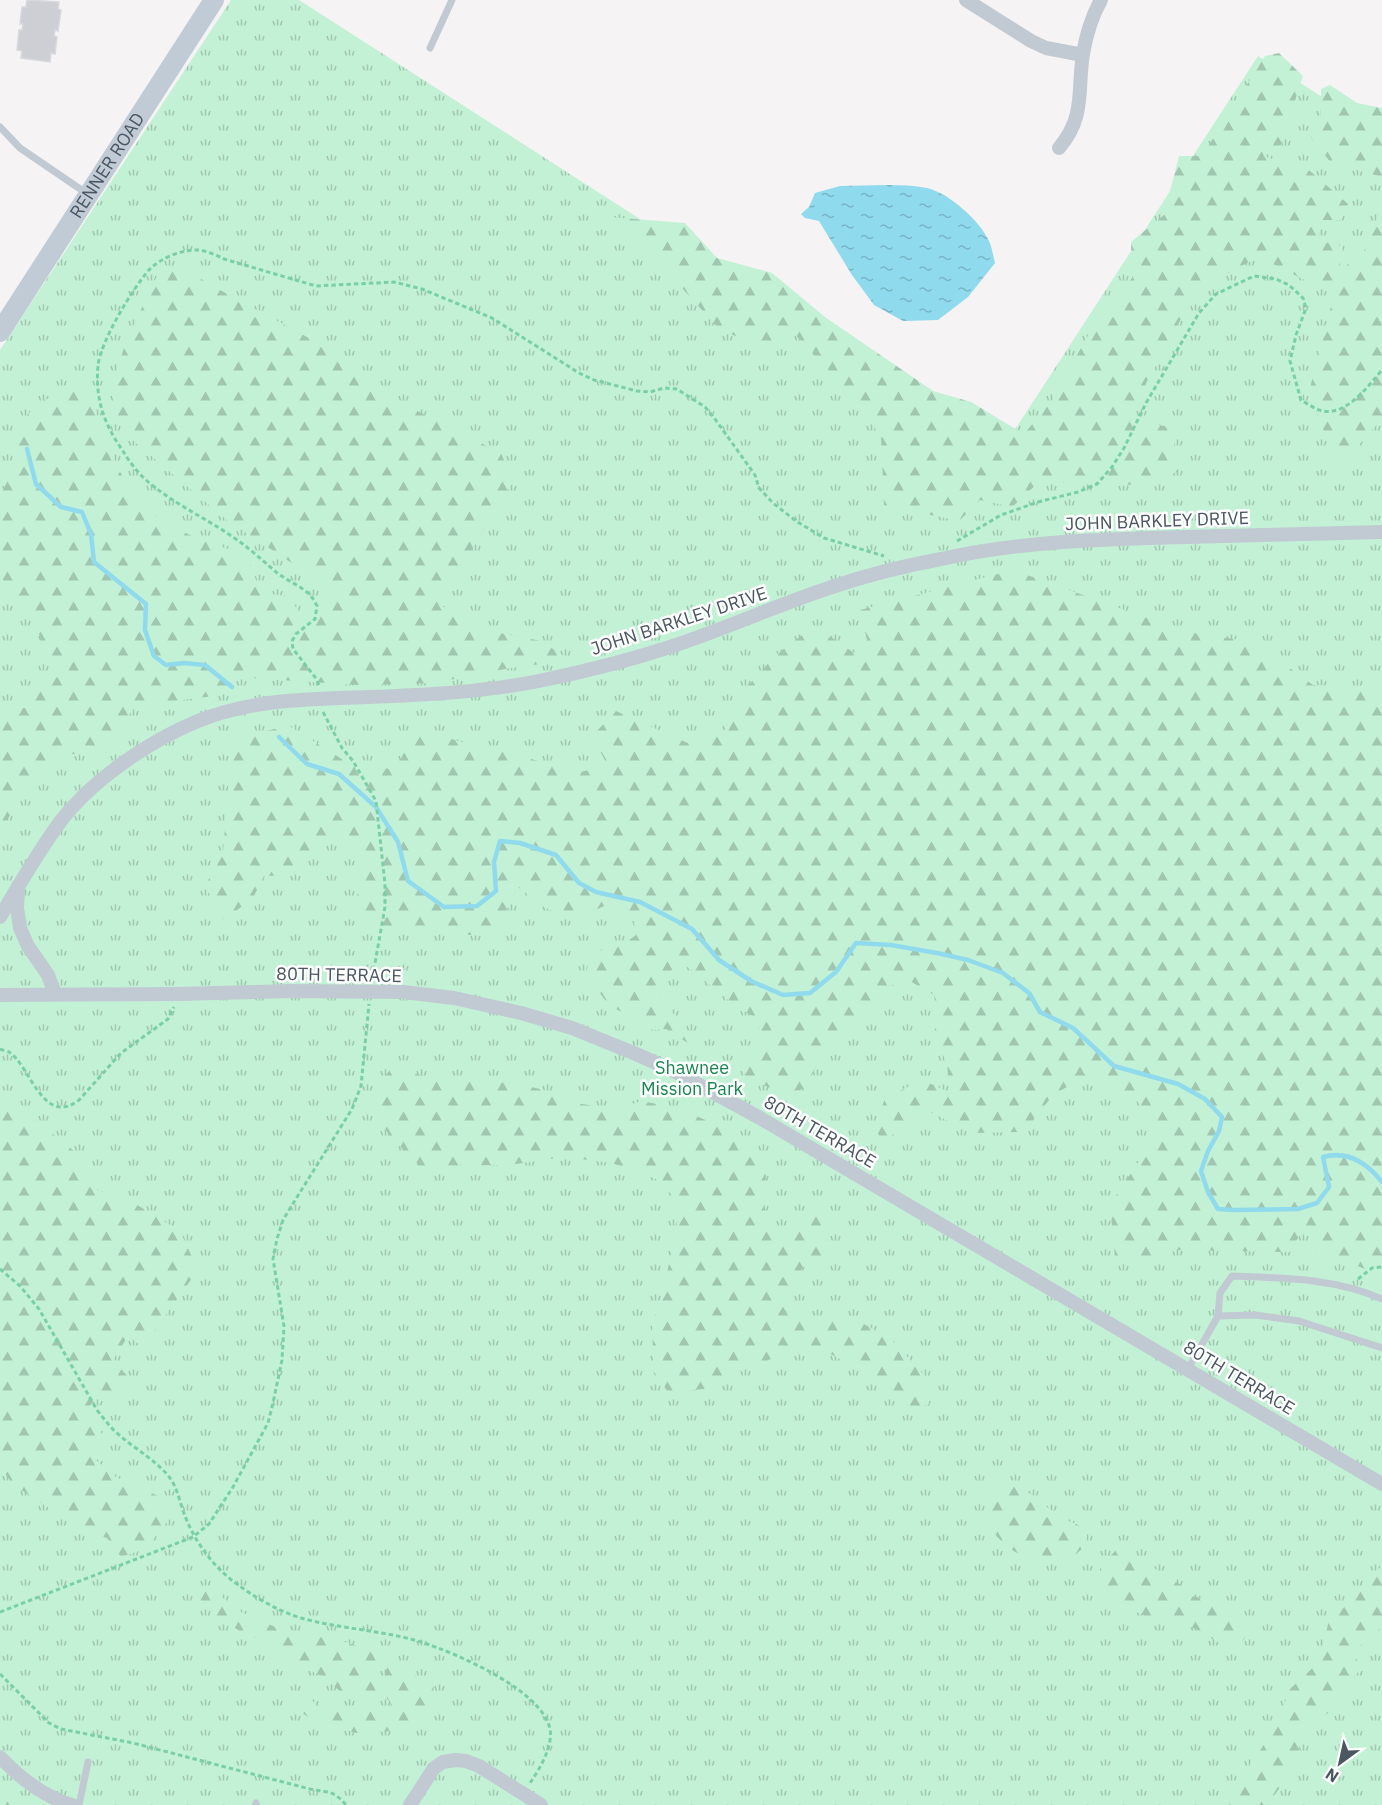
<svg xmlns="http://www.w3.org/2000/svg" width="1382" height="1805" font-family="'IBM Plex Sans',sans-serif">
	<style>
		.grass { fill: url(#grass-tufts) }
		.forest { fill: url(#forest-firs) }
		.water { fill: url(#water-ripples) }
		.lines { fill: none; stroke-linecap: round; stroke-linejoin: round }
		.stream { stroke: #90daee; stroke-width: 4.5 }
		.building { fill: #cdcfd5; stroke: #d7d9de; stroke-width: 1.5 }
		.path { stroke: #7ad0a6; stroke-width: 3; stroke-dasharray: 4.5 3; stroke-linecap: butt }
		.lane { stroke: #c1cad2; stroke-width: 7 }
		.street { stroke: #c1cad2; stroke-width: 14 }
		.secondary { stroke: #c1cbd6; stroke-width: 20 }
		.labels { text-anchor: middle; stroke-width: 5; stroke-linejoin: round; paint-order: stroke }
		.street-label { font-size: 18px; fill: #4a5661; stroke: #fff }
		.park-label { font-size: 18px; fill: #17864f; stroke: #fff }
	</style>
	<defs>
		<pattern id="grass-tufts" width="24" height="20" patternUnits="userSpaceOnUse" patternTransform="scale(1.5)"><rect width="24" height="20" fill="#c3f1d5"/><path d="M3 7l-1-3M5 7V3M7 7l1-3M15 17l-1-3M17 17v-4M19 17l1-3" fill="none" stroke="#a0c6b0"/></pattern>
		<pattern id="forest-firs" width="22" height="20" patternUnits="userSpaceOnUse" patternTransform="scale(1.5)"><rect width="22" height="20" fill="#c3f1d5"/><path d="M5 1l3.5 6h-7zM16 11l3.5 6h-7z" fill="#a0c6b0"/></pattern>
		<pattern id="water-ripples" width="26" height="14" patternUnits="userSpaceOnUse" patternTransform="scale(1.5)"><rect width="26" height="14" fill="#90daee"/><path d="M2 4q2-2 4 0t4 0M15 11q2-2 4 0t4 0" fill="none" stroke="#78b4c4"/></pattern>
	</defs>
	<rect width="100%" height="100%" fill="#f5f3f3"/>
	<path class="grass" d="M231,0H299L1001,451L1258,56L1382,135V1805H0V350Z"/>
	<path class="forest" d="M1279,53L1303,76L1280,147L1263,156L1310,171L1348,204L1341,220H1318L1319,241L1343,246L1339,271L1363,253L1382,205V419L1338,468L1309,392L1334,295L1259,257L1198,288L1127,418L1173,428L1178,472L1125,486L1040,481L1012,507L980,500L959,521L884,505L881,436L829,371L791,330L775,353L719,329L664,268L608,217L685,223L717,258L772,273L825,317L933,391L971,402L1024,434L1053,399L1092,328L1132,278L1131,242L1164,215L1179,156H1202L1265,56Z
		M1330,85L1357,103L1382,108V183L1379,176L1331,163L1310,136L1321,116V89Z
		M180,265L209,284L307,337L399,402L501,453L513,482L439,604L479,629L541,641L570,660L505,669L434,683L358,685L234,677L222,695L133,706L113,752L57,755L25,793L0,830V708H29L52,670L39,634L9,582L0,579V497L11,472L19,426L35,405L51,397L81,386L94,402L103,440L124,479L159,520L192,536L247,556L261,593L288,596L307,623L339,594L228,521L123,432L111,391L126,341L156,278Z
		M1013,570L1186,632L1254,642L1313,685L1382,689V1276L1348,1262L1316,1257L1317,1242L1314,1233L1306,1231L1299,1236L1290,1252L1178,1250L1136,1262L1115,1258L1110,1205L1160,1129L1132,1095L1084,1077L1053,1095L1024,1132L973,1133L930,1112L882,1141L875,1128L885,1098L922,1080L949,1092L947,1062L932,1037L938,1021L934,995L910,981L888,986L873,1011L819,1060L806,1088L785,1094L746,1078L739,1055L763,1048L757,1019L733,1004L688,967L664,972L660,1001L679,1019L688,1043L666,1029L653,1030L609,1005L585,974L593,952L621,946L636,935L633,917L604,906L573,921L542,906L518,887L493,937L369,926L353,909L360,887L358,849L345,837L314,844L293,875L264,876L253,898L224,920L205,886L223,853L232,738L289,726L353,766L395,769L408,746L422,730L478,747L525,757L578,773L607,764L592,736L616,711L690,744L724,731L745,689L776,655L810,629L834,639L854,653L867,640L860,610Z
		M392,1067L420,1075L483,1084L509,1082L540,1089L582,1104L615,1109L642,1101L681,1109L743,1137L757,1149L763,1162L766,1177L763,1195L766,1215L780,1233L795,1227L807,1207L824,1205C825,1215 828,1227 828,1238C827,1252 818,1268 803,1267L781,1303L791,1320L817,1324L852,1317L893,1341L924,1375L929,1404L910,1410L893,1392L865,1373L820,1348L796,1352L754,1364L711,1388L669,1393L654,1374L652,1326L664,1288L681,1204L656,1179L612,1163L564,1157L509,1165L420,1166L390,1137L375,1111L377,1087Z
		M0,1099L31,1117L78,1154L91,1188L129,1200L180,1231L198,1270L143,1347L128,1336L113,1360L131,1380L120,1400L100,1394L88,1408L106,1442L90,1455L116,1477L158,1496L170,1518L145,1549L121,1557L107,1538L85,1531L15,1486L0,1468Z
		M998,1483C1033,1487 1037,1503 1064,1519C1071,1523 1079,1523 1084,1530C1087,1534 1087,1539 1087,1544C1070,1561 1068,1560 1044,1560L1041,1564C1020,1558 992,1539 985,1517L994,1506V1499L988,1484Z
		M1118,1548L1129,1552L1181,1585L1192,1596L1216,1602L1229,1619L1246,1635L1243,1641L1216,1642C1193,1622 1174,1625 1146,1616C1129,1610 1114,1600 1100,1590V1567Z
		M1382,1565V1627L1354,1651L1360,1669L1334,1709L1302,1731L1298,1755L1281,1786L1267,1805H1229L1233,1788L1274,1731L1290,1689L1320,1661L1329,1620L1350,1602Z
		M204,1587L214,1591L241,1612L280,1629L342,1641L375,1652C380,1662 377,1678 383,1685H386L388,1682L385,1673L389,1664C407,1661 403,1671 415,1675C423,1678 427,1676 434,1682L432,1715L423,1722L393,1731L356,1733L330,1725L322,1720H312L301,1712L297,1706V1701L302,1698L308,1697C312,1700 315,1704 319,1706C325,1709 351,1708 358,1706C368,1713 374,1713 386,1712L391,1704L386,1697L376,1693L364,1698L351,1697L342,1693L325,1678L303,1667H298L291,1663L280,1653L267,1646L257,1638L244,1634L216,1615L212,1609L193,1595L195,1589Z
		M0,1788L19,1805H0Z"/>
	<path class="water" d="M840,186C869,186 899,183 927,188C949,193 980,221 989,241C992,247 993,256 995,263L968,297L938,320L903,321L874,305L852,275L819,221L805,218L801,214L809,207L815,193Z"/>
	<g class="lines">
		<path class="stream" d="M27,449L36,484L61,507L82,512L91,534L94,562L146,604L145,630L154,656L166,665L184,663L205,665L232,687
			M279,737L307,764L339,774L376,807L398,842L408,881L444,907L477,906L496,891L494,862L500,841L520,843L556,855L579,883L596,892L640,902L692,929L719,960L751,981L783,995L810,993L836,972L856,943L891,945L937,953L968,960L1003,973L1029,993L1040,1012L1073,1028L1114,1066L1178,1084L1205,1099L1222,1117L1219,1131L1208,1151L1201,1171L1208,1192L1218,1209L1234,1210L1298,1209L1317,1203L1329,1187L1323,1157C1348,1150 1367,1163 1382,1182"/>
	</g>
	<path class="building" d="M27,0L59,2L58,9L61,10L58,31L55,30L54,36L57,37L55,54L51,53L50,62L21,58L22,51L17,50L19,30H22L23,24H20L22,7H26Z"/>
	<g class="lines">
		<path class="path" d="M957,541L1001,515L1038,502L1078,492L1097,484L1112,467L1124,448L1146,403L1199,313L1216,294L1254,276L1276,279L1289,285L1303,298L1306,308L1296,335L1290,361L1301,400C1308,404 1315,409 1322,411C1347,416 1368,386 1382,370
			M319,685L315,677L293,649L292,641L296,634L315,619L317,606C315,602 313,598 310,595C301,586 286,580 276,572C262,560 248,547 233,537C204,517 172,503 146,480C137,472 129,461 123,451C104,424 95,399 98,366C100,342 133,288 149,270C159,259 182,249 198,250C208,251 216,255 224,259L316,286L394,282L422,289L492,318L579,373L594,380L637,391L650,392L664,388L677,389L705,407L715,419L755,475L759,488L773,503L796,521L824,538L884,556
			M323,712L342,748L353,761L376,801L385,884V907L372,980
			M0,1049C2,1050 7,1051 9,1052C30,1065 43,1128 79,1100L121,1053L168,1019L174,1007
			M0,1269L20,1286L39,1309L97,1410C104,1419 110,1427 118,1434C135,1449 156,1460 170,1478C178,1489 180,1504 185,1516C195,1542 214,1568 237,1584C256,1598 278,1611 301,1618C340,1629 382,1630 421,1642C456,1653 542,1690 550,1729C553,1747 540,1768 530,1783
			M1358,1279L1372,1268L1382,1267
			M0,1612L193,1537L209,1524L233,1487L268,1423L273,1403L282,1360L284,1326L273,1259L277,1239L283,1220L289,1210L352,1109L361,1086L369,1004
			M0,1674L49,1723L61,1729L133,1743L314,1790C330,1792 335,1792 346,1805"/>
		<path class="lane" d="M430,48L452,0
			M0,127L20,148L86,193
			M1218,1316L1255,1315L1299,1321L1382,1348
			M1188,1369L1218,1316L1220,1293L1232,1276C1283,1278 1335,1278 1382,1299
			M79,1805L88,1762
			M255,1805L256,1803"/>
		<path class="street" d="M966,0L1031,41L1046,48L1083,55
			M1059,148C1086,116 1077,91 1083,54C1086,36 1092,16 1101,0
			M18,891L17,908L20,928L28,946L48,975L55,994
			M0,917C19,885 38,852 60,822C92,780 149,741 198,721C253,699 309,699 368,697C425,695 483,692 539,681C583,672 627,661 670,647C725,629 777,605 832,587C867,575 904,566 941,559C1022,541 1105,539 1187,537C1252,535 1317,534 1382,532
			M0,995L175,994L290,991L403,992L454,998L521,1013L572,1028L636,1054L672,1070L760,1118L1382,1484
			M0,1757C21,1779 44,1797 72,1805
			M410,1805L434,1768L443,1762L455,1760L466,1761L479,1766L541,1805"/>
		<path class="secondary" id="s1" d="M0,332L214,0"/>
	</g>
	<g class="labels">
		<g class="street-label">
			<text dy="6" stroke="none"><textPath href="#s1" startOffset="198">RENNER ROAD</textPath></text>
			<text transform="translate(1157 521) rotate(-2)" y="6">JOHN BARKLEY DRIVE</text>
			<text transform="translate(679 621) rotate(-18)" y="6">JOHN BARKLEY DRIVE</text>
			<text transform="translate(339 975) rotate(1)" y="6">80TH TERRACE</text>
			<text transform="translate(820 1132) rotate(30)" y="6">80TH TERRACE</text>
			<text transform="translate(1239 1378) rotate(31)" y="6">80TH TERRACE</text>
		</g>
		<g class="park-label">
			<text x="692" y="1074">Shawnee<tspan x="692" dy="21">Mission Park</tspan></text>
		</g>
	</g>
	<g transform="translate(1340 1763) rotate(213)" stroke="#ffffff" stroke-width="4.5" paint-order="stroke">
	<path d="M0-4.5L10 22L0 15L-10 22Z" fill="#4a5661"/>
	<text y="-9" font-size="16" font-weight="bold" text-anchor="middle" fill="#4a5661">N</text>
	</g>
</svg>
